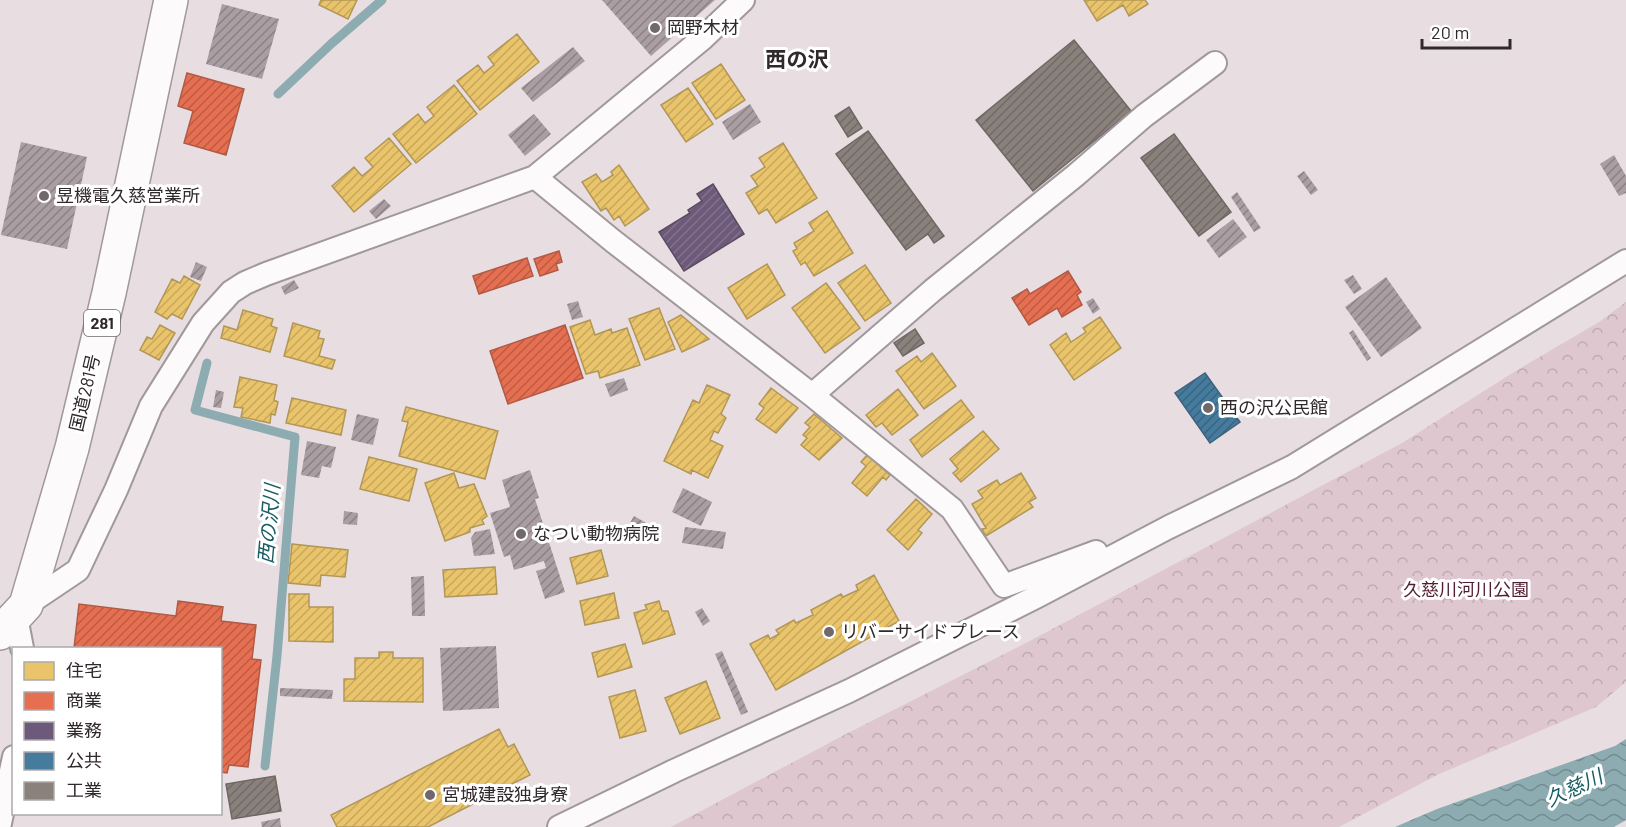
<svg xmlns="http://www.w3.org/2000/svg" width="1626" height="827" font-family="Barlow,'Noto Sans JP',sans-serif">
	<style>
		.park { fill: url(#park-crowns) }
		.water { fill: url(#water-waves) }
		.homes { fill: url(#homes-hatch); stroke: #b29657; stroke-width: 1.5 }
		.shops { fill: url(#shops-hatch); stroke: #b05a46; stroke-width: 1.5 }
		.offices { fill: url(#offices-hatch); stroke: #5b4b62; stroke-width: 1.5 }
		.public { fill: url(#public-hatch); stroke: #3f627b; stroke-width: 1.5 }
		.industry { fill: url(#industry-hatch); stroke: #6f6764; stroke-width: 1.5 }
		.lines { fill: none; stroke-linecap: round; stroke-linejoin: round }
		.stream { stroke: #8dacb1; stroke-width: 9 }
		.building { fill: url(#building-hatch) }
		.street-casing { stroke: #a0989b; stroke-width: 26 }
		.highway-casing { stroke: #a0989b; stroke-width: 36 }
		.street { stroke: #fcfafa; stroke-width: 22 }
		.highway { stroke: #fcfafa; stroke-width: 33 }
		.poi-dot { fill: #70686b; stroke: #fff; stroke-width: 2 }
		.labels { text-anchor: middle; stroke-width: 6; stroke-linejoin: round; paint-order: stroke }
		.shield { fill: #fff; stroke: #6e696b; stroke-width: 1.5 }
		.shield-label { font-size: 16px; font-weight: bold; fill: #30292b }
		.poi-label { font-size: 18px; fill: #30292b; stroke: #fff; text-anchor: start }
		.street-label { font-size: 18px; fill: #30292b; stroke: #fff }
		.park-label { font-size: 18px; fill: #521d33; stroke: #fff }
		.water-label { font-size: 20px; font-style: italic; fill: #195d64; stroke: #fff }
		.quarter-label { font-size: 21px; font-weight: bold; fill: #30292b; stroke: #fff }
	</style>
	<defs>
		<pattern id="park-crowns" width="20" height="18" patternUnits="userSpaceOnUse" patternTransform="scale(1.5)"><rect width="20" height="18" fill="#dec7cf"/><path d="M2 6a3 3 0 1 1 6 0M12 15a3 3 0 1 1 6 0" fill="none" stroke="#bfabb2"/></pattern>
		<pattern id="water-waves" width="16" height="10" patternUnits="userSpaceOnUse" patternTransform="scale(1.5)"><rect width="16" height="10" fill="#8dacb1"/><path d="M0 5q4-4 8 0t8 0" fill="none" stroke="#748c90"/></pattern>
		<pattern id="homes-hatch" width="6" height="6" patternUnits="userSpaceOnUse" patternTransform="scale(1.5)"><rect width="6" height="6" fill="#e9c46a"/><path d="M-1 1l2-2M0 6l6-6M5 7l2-2" fill="none" stroke="#c8a85c"/></pattern>
		<pattern id="shops-hatch" width="6" height="6" patternUnits="userSpaceOnUse" patternTransform="scale(1.5)"><rect width="6" height="6" fill="#e76f51"/><path d="M-1 1l2-2M0 6l6-6M5 7l2-2" fill="none" stroke="#bc5b43"/></pattern>
		<pattern id="offices-hatch" width="6" height="6" patternUnits="userSpaceOnUse" patternTransform="scale(1.5)"><rect width="6" height="6" fill="#6d597a"/><path d="M-1 1l2-2M0 6l6-6M5 7l2-2" fill="none" stroke="#82728b"/></pattern>
		<pattern id="public-hatch" width="6" height="6" patternUnits="userSpaceOnUse" patternTransform="scale(1.5)"><rect width="6" height="6" fill="#457b9d"/><path d="M-1 1l2-2M0 6l6-6M5 7l2-2" fill="none" stroke="#3a6580"/></pattern>
		<pattern id="industry-hatch" width="6" height="6" patternUnits="userSpaceOnUse" patternTransform="scale(1.5)"><rect width="6" height="6" fill="#8a817c"/><path d="M-1 1l2-2M0 6l6-6M5 7l2-2" fill="none" stroke="#716a66"/></pattern>
		<pattern id="building-hatch" width="6" height="6" patternUnits="userSpaceOnUse" patternTransform="scale(1.5)"><rect width="6" height="6" fill="#aa9ea2"/><path d="M-1 1l2-2M0 6l6-6M5 7l2-2" fill="none" stroke="#8b8184"/></pattern>
	</defs>
	<rect width="100%" height="100%" fill="#e8dee1"/>
	<path class="park" d="M1626,302V682L1596,707L1437,775L1339,827H671L846,734L1026,643L1402,443L1514,372L1599,322Z"/>
	<path class="water" d="M1626,739V820L1614,827H1395L1437,809L1615,746Z"/>
	<path class="homes" d="M321,0H357L348,19L319,5Z
		M1084,0H1145L1148,4L1129,16L1123,5L1097,21Z
		M517,34L539,62L480,110L457,81L478,65L484,73L494,65L488,57Z
		M721,64L745,100L716,119L692,83Z
		M454,85L477,114L416,163L393,134L418,114L425,123L434,116L427,107Z
		M688,88L713,124L686,142L661,105Z
		M389,138L411,164L354,212L332,186L354,167L362,176L373,167L365,158Z
		M783,143L817,198L776,223L767,209L759,214L746,193L758,186L751,176L765,167L759,158Z
		M619,165L649,209L625,226L619,216L614,220L606,208L601,211L582,182L596,174L602,182L613,175L611,172Z
		M827,211L853,253L814,276L805,262L801,265L793,251L797,249L794,243L814,231L809,223Z
		M767,264L785,295L747,319L728,288Z
		M865,265L891,303L865,321L838,283Z
		M184,276L200,285L182,319L172,314L167,319L155,312L172,279L180,283Z
		M826,283L860,328L825,353L792,308Z
		M659,308L675,349L645,360L629,319Z
		M243,310L273,319L271,326L277,328L270,352L221,338L224,326L237,330Z
		M681,315L709,339L682,352L668,322Z
		M1100,317L1121,348L1074,380L1050,345L1066,333L1071,342L1086,332L1083,328Z
		M590,320L595,335L611,329L612,333L627,328L640,365L600,378L598,371L586,374L570,327Z
		M293,323L320,331L318,338L324,339L319,356L335,360L332,369L284,356Z
		M160,325L175,333L159,360L140,350L147,337L152,339Z
		M932,353L956,386L924,409L896,371L917,356L921,362Z
		M240,377L277,385L274,400L278,402L275,415L271,414L270,423L241,417L243,408L234,407Z
		M707,385L730,395L721,414L726,418L718,433L714,431L710,440L723,446L708,478L692,470L691,474L664,461L693,400L699,403Z
		M771,388L798,408L776,433L756,419L764,408L759,404Z
		M898,389L918,415L892,435L882,423L876,427L866,415Z
		M292,398L346,410L341,435L286,423Z
		M961,400L974,417L922,457L910,440Z
		M406,407L498,431L485,479L399,456L408,422L402,421Z
		M814,414L842,438L819,460L801,445L807,438L803,435L810,427L805,423Z
		M983,431L999,449L961,482L953,473L958,469L950,459Z
		M867,455L890,475L886,480L883,477L867,496L852,483L866,466L861,462Z
		M369,457L417,469L409,501L360,489Z
		M454,473L459,488L474,484L487,516L482,520L484,524L470,528V532L445,541L425,483Z
		M1021,473L1036,498L1029,502L1033,507L986,536L982,529L986,528L972,504L983,498L978,491L997,480L1000,485Z
		M916,499L932,514L918,530L922,533L908,550L887,530Z
		M292,544L348,550L345,577L321,575L320,586L288,583Z
		M601,550L608,576L577,584L570,558Z
		M495,567L497,594L445,597L443,570Z
		M874,575L899,621L776,690L750,644L768,635L770,639L779,634L776,630L794,620L796,623L813,615L811,610L841,594L843,597L858,590L856,585Z
		M614,593L619,618L585,625L580,601Z
		M289,594H309V607H333V642L289,641Z
		M659,601L662,611H668L675,634L643,644L634,613L647,609L645,605Z
		M625,644L632,667L598,677L592,653Z
		M379,652H393V658H423V702L344,701V679H355V658H379Z
		M706,681L720,718L680,734L665,698Z
		M635,690L646,731L620,738L609,697Z
		M499,729L508,747L514,744L530,775L428,827H337L331,815Z"/>
	<path class="shops" d="M187,73L244,89L226,155L184,143L193,111L178,106Z
		M559,251L562,262L556,264L558,270L540,276L534,259Z
		M527,258L533,276L479,294L473,276Z
		M1068,271L1081,292L1077,295L1082,305L1062,317L1057,308L1029,325L1012,298L1027,289L1030,294Z
		M565,325L583,378L508,404L490,351Z
		M178,601L223,607L221,621L256,625L252,659L261,660L248,767L229,765L227,773L220,772V648H74L79,604L176,616Z"/>
	<path class="offices" d="M713,184L744,234L684,271L659,232L690,213L688,210L702,201L697,194Z"/>
	<path class="public" d="M1205,373L1240,422L1210,443L1175,393Z"/>
	<path class="industry" d="M1074,40L1131,111L1033,191L976,120Z
		M849,107L862,128L848,137L835,116Z
		M868,131L944,236L934,243L928,234L906,250L836,154Z
		M1174,134L1231,212L1199,236L1141,158Z
		M915,329L924,343L903,356L894,343Z
		M275,776L281,811L232,819L226,784Z"/>
	<g class="lines">
		<path class="stream" d="M278,94L331,44L382,0
			M207,363L195,410L295,437L277,656L265,766"/>
	</g>
	<path class="building" d="M602,0H715L651,56Z
		M222,4L279,19L262,79L206,64Z
		M573,47L585,61L533,102L521,88Z
		M750,104L761,122L733,140L722,122Z
		M534,114L551,134L525,156L508,135Z
		M21,142L87,157L67,249L1,235Z
		M1614,155L1626,176V193L1619,196L1600,164Z
		M1304,171L1318,190L1311,195L1297,176Z
		M1237,192L1261,228L1254,232L1231,197Z
		M384,199L391,206L376,219L369,211Z
		M1233,219L1247,237L1219,258L1206,240Z
		M196,262L207,267L201,281L190,277Z
		M1353,275L1362,289L1354,294L1344,280Z
		M1386,277L1422,328L1381,357L1345,307Z
		M294,280L299,288L285,295L281,287Z
		M1093,298L1100,309L1093,314L1086,302Z
		M578,301L583,317L572,320L567,304Z
		M1353,330L1371,358L1367,361L1349,333Z
		M624,378L628,390L610,397L605,384Z
		M216,390L224,392L221,408L213,407Z
		M357,414L379,419L373,445L351,440Z
		M307,441L336,447L331,468L322,466L319,478L301,475Z
		M530,470L539,498L535,499L565,592L545,599L536,571L546,568L544,561L514,570L510,555L504,557L490,513L510,507L502,480Z
		M683,488L712,502L701,526L672,512Z
		M344,511L358,513L357,525L343,524Z
		M634,516L655,528L649,540L627,528Z
		M685,527L726,532L723,549L682,543Z
		M490,529L495,554L474,556L471,538L475,532Z
		M424,576L425,616H412L411,577Z
		M702,608L710,621L703,626L695,612Z
		M496,646L499,708L443,711L440,648Z
		M722,651L748,712L741,715L715,654Z
		M280,688L333,690L332,699L280,696Z
		M280,818L281,827H262L261,822Z"/>
	<g class="lines">
		<defs>
			<path id="street" d="M535,177L613,241L812,395L952,509L1004,586L1096,552
				M812,395L933,290L1076,175L1144,116L1215,63
				M26,605L78,570L116,490L151,406L203,323L231,292L245,283L266,274L535,177L702,39L743,0
				M16,617L22,648
				M0,823L14,757
				M559,827L674,771L849,691L1036,597L1169,527L1292,467L1626,261"/>
			<path id="highway" d="M0,633L26,605L72,448L109,293L171,0"/>
		</defs>
		<use href="#street" class="street-casing"/>
		<use href="#highway" class="highway-casing"/>
		<use href="#street" class="street"/>
		<use href="#highway" class="highway"/>
	</g>
	<g class="poi-dot">
		<circle cx="655" cy="28" r="6"/>
		<circle cx="44" cy="196" r="6"/>
		<circle cx="1208" cy="408" r="6"/>
		<circle cx="521" cy="534" r="6"/>
		<circle cx="829" cy="632" r="6"/>
		<circle cx="430" cy="795" r="6"/>
	</g>
	<g class="labels">
		<rect class="shield" x="84" y="310" width="36" height="26" rx="4.5"/>
		<g class="shield-label">
			<text x="102" y="329">281</text>
		</g>
		<g class="poi-label">
			<text x="667" y="34">岡野木材</text>
			<text x="56" y="202">昱機電久慈営業所</text>
			<text x="1220" y="414">西の沢公民館</text>
			<text x="533" y="540">なつい動物病院</text>
			<text x="841" y="638">リバーサイドプレース</text>
			<text x="442" y="801">宮城建設独身寮</text>
		</g>
		<g class="street-label">
			<text transform="translate(85 393) rotate(-77)" y="6">国道281号</text>
		</g>
		<g class="park-label">
			<text x="1466" y="596">久慈川河川公園</text>
		</g>
		<g class="water-label">
			<text transform="translate(269 524) rotate(-85)" y="7">西の沢川</text>
			<text transform="translate(1574 788) rotate(-25)" y="7">久慈川</text>
		</g>
		<g class="quarter-label">
			<text x="797" y="67">西の沢</text>
		</g>
	</g>
	<rect x="12" y="647" width="210" height="168" fill="#ffffff" stroke="#aca9aa" stroke-width="1.5"/>
	<rect x="24" y="662" width="30" height="18" fill="#e9c46a" stroke="#aca9aa" stroke-width="1.5"/>
	<text x="66" y="677" font-size="18" fill="#30292b">住宅</text>
	<rect x="24" y="692" width="30" height="18" fill="#e76f51" stroke="#aca9aa" stroke-width="1.5"/>
	<text x="66" y="707" font-size="18" fill="#30292b">商業</text>
	<rect x="24" y="722" width="30" height="18" fill="#6d597a" stroke="#aca9aa" stroke-width="1.5"/>
	<text x="66" y="737" font-size="18" fill="#30292b">業務</text>
	<rect x="24" y="752" width="30" height="18" fill="#457b9d" stroke="#aca9aa" stroke-width="1.5"/>
	<text x="66" y="767" font-size="18" fill="#30292b">公共</text>
	<rect x="24" y="782" width="30" height="18" fill="#8a817c" stroke="#aca9aa" stroke-width="1.5"/>
	<text x="66" y="797" font-size="18" fill="#30292b">工業</text>
	<path d="M1422 39v9h88v-9" fill="none" stroke="#30292b" stroke-width="3"/>
	<text x="1431" y="39" font-size="18" fill="#30292b" stroke="#ffffff" stroke-width="4.5" paint-order="stroke">20 m</text>
</svg>
